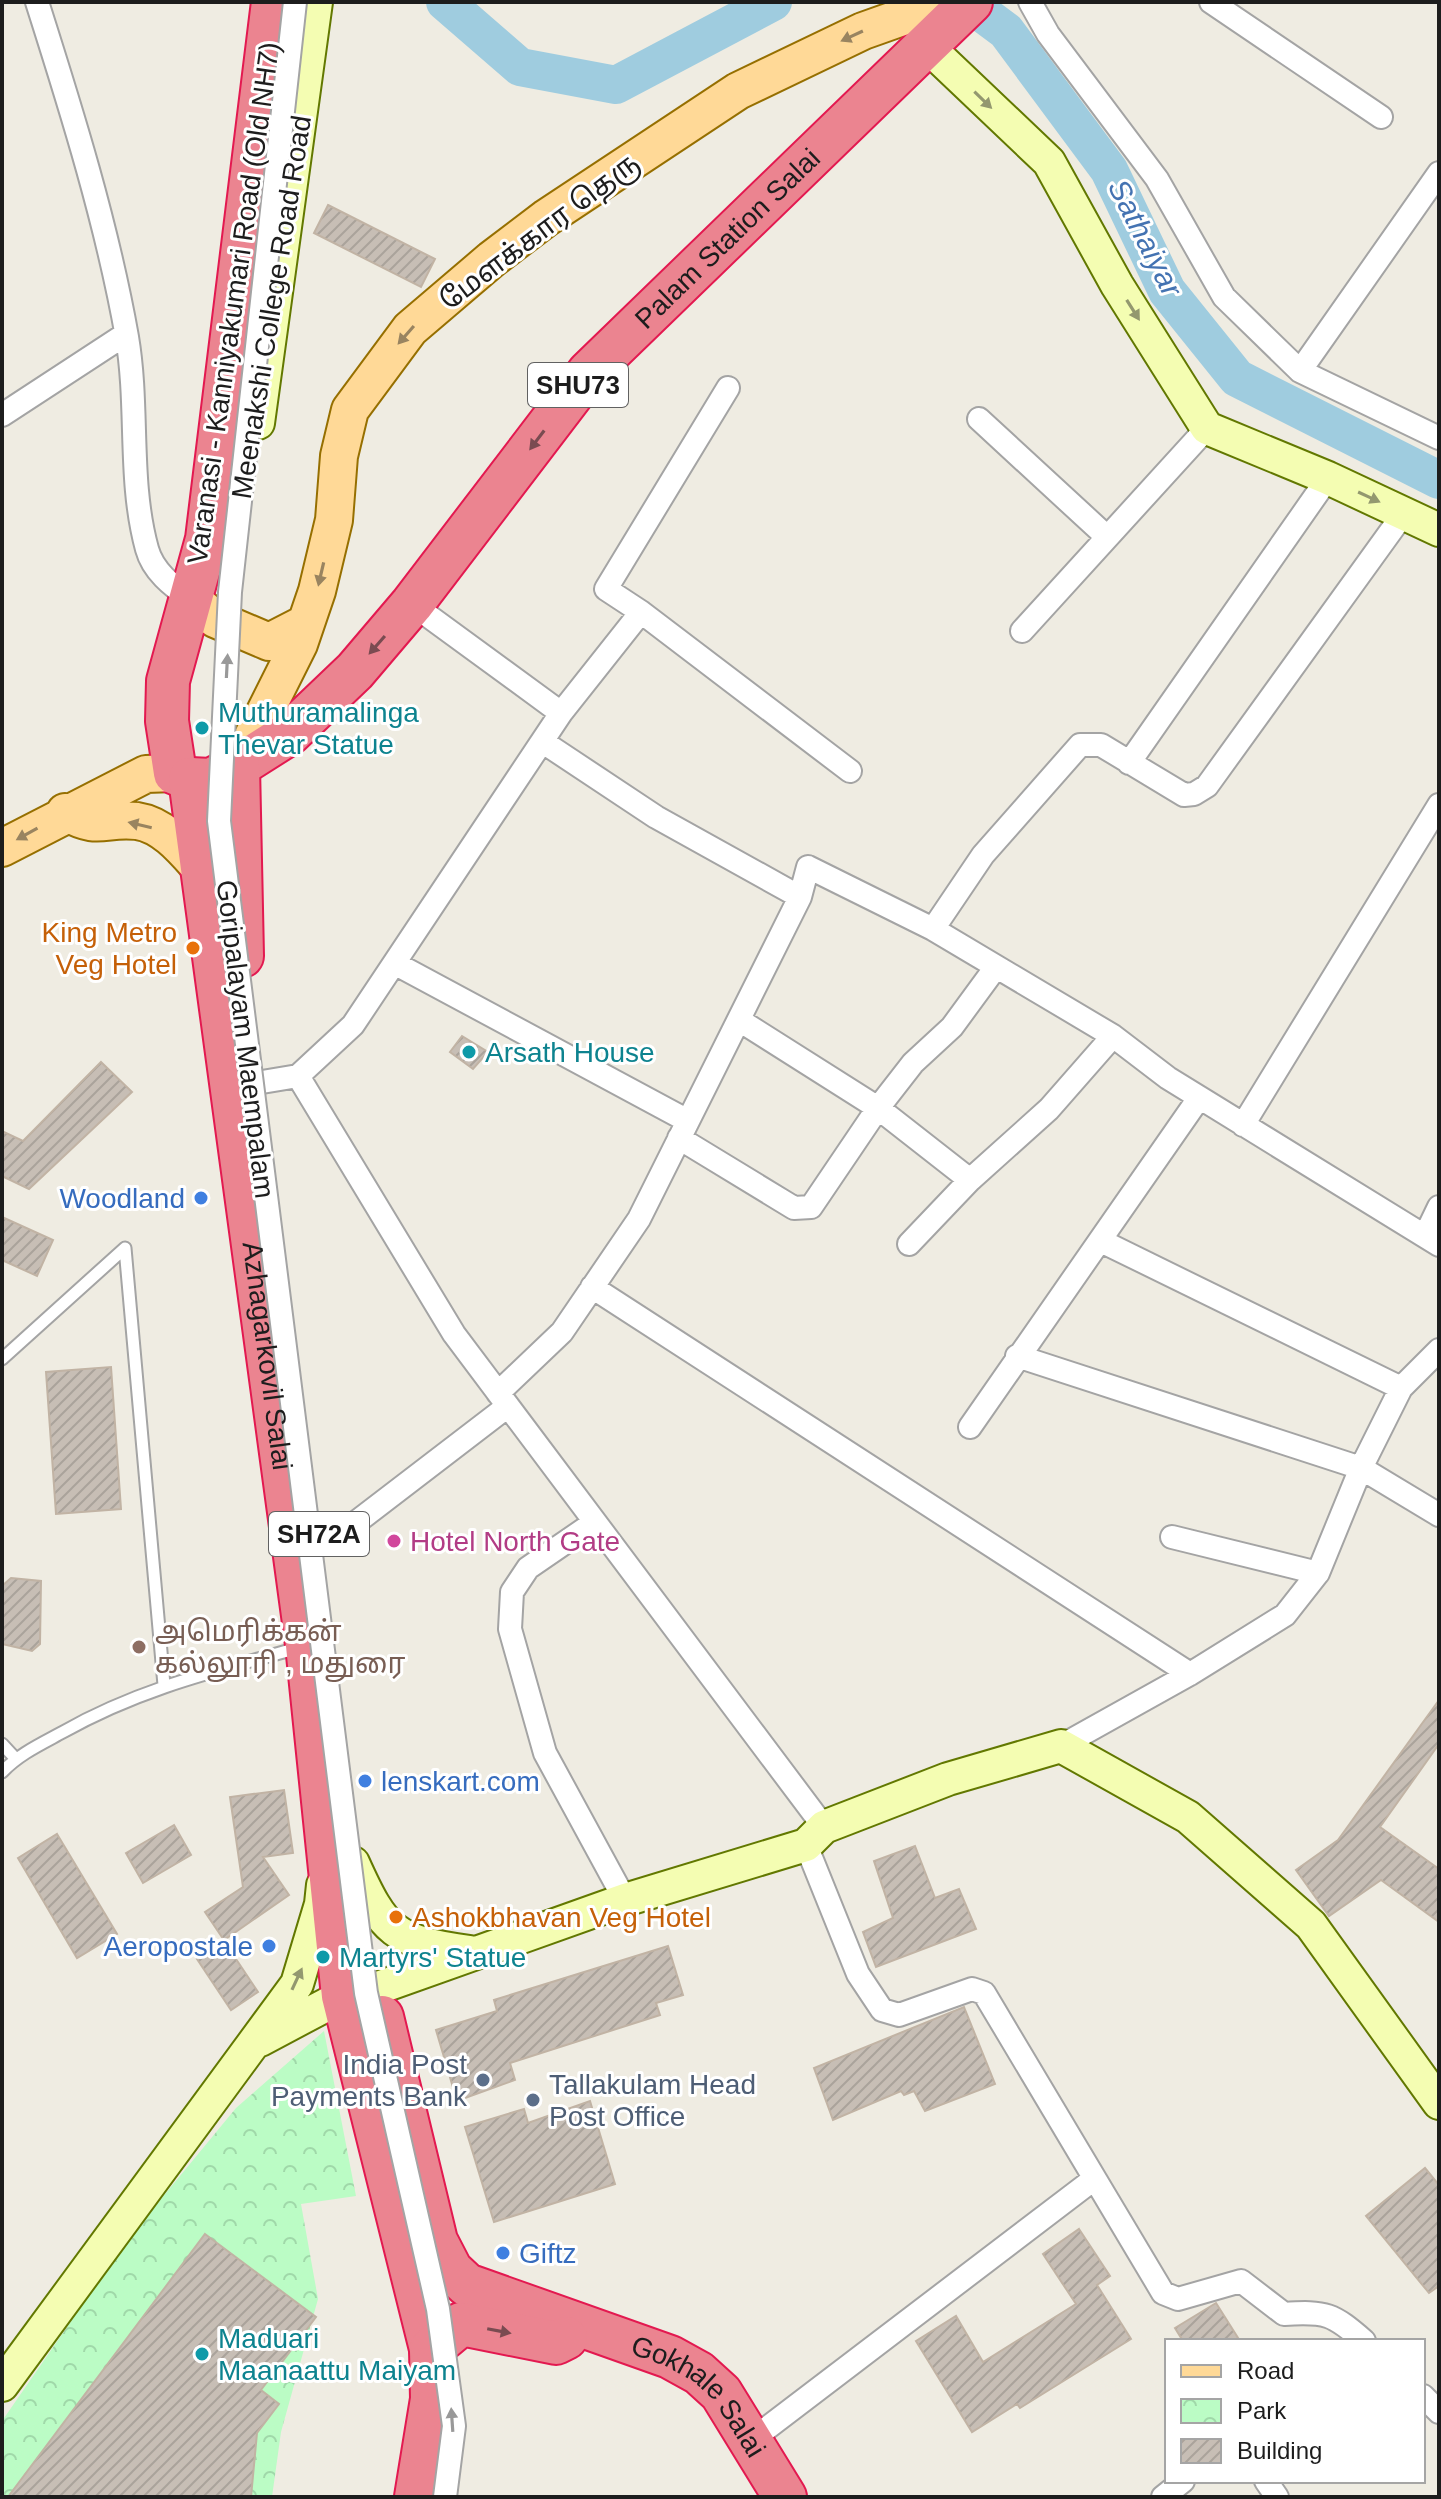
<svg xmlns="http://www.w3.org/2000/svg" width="1441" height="2499" font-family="Arial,'Noto Sans Tamil',sans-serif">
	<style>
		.park { fill: url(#park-crowns) }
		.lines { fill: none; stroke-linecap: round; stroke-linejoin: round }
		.river { stroke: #9fccdf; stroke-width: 38 }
		.building { fill: url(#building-hatch); stroke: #c1b3a4; stroke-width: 2 }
		.lane-casing { stroke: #a4a4a4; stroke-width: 15 }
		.street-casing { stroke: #a4a4a4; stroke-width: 26 }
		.secondary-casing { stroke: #627800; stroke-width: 36 }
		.primary-casing { stroke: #966f00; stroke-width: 40 }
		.highway-casing { stroke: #e31950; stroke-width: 46 }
		.lane { stroke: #fff; stroke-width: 11 }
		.street { stroke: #fff; stroke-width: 22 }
		.secondary { stroke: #f4fdb2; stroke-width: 32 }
		.primary { stroke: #ffd997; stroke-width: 36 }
		.highway { stroke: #eb8490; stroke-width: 42 }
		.street-bridge-casing { stroke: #a4a4a4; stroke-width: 26; stroke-linecap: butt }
		.street-bridge { stroke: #fff; stroke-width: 22 }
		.oneway { fill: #998460 }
		.oneway2 { fill: #93986f }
		.oneway3 { fill: #7a4b51 }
		.oneway4 { fill: #999 }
		.culture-dot { fill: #0f9aa8; stroke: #fff; stroke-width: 3 }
		.food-dot { fill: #e8710a; stroke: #fff; stroke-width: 3 }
		.shop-dot { fill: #3f7fe0; stroke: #fff; stroke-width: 3 }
		.hotel-dot { fill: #d1479c; stroke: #fff; stroke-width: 3 }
		.education-dot { fill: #8d6e63; stroke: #fff; stroke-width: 3 }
		.service-dot { fill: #5c6f8a; stroke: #fff; stroke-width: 3 }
		.labels { text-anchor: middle; stroke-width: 6; stroke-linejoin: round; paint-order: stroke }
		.shield { fill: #fff; stroke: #616161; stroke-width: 2 }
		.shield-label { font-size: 26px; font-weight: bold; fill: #1d1d1d }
		.street-label { font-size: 28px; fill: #1d1d1d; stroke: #fff }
		.culture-label { font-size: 28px; fill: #0d838f; stroke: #fff; text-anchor: start }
		.food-label { font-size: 28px; fill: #c56008; stroke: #fff; text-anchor: end }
		.shop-label { font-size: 28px; fill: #366cbe; stroke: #fff; text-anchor: end }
		.hotel-label { font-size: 28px; fill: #b23c85; stroke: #fff; text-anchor: start }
		.education-label { font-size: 28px; fill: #785e54; stroke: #fff; text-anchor: start }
		.service-label { font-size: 28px; fill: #4e5e75; stroke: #fff; text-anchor: end }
		.water-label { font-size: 30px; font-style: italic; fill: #4473b2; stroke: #fff }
	</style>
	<defs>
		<pattern id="park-crowns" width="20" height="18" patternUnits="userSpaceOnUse" patternTransform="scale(2)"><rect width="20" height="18" fill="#bbfcc5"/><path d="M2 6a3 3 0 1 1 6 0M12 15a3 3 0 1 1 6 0" fill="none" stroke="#a0d8a9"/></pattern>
		<pattern id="building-hatch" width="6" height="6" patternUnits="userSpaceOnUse" patternTransform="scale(2)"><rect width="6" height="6" fill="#c7beb5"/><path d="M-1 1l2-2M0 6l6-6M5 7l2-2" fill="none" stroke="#aaa39b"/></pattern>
	</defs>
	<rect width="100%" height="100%" fill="#efece2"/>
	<path class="park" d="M324,2031L356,2196L301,2204L318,2299L281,2432L272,2497H2V2421L128,2239L236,2108Z"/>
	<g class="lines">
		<path class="river" d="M445,2L520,67L616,85L773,2
			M967,2L1006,31L1109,170L1167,291L1237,378L1439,480"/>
	</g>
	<path class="building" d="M328,205L435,259L421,287L314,233Z
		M462,1036L488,1052L473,1069L450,1052Z
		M101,1062L132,1092L29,1189L2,1176V1131L23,1141Z
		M2,1217L53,1240L37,1276L2,1260Z
		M111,1367L121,1509L56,1514L46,1372Z
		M11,1578L41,1581L40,1644L32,1651L2,1644V1586Z
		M1439,1700V1744L1380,1827L1439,1869V1922L1381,1880L1329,1916L1296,1870L1338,1840Z
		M284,1790L293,1853L263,1857L289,1895L224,1940L205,1912L243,1887L230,1797Z
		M174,1825L191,1855L143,1883L126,1853Z
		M57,1834L117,1934L77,1958L18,1858Z
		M915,1846L935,1898L959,1889L976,1929L876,1967L863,1932L893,1918L874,1861Z
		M224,1941L258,1992L231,2010L197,1959Z
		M668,1946L683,1995L656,2003L660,2015L510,2063L515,2080L457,2101L436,2030L497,2011L494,2000Z
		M964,2007L995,2084L925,2111L914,2091L904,2095L901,2091L833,2120L814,2068Z
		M590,2101L615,2184L494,2222L465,2127L524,2109L528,2123Z
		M1425,2168L1439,2185V2286L1429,2293L1366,2216Z
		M1079,2229L1110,2276L1097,2285L1131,2339L1020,2408L1017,2404L972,2432L916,2341L956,2316L983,2362L1076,2304L1043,2254Z
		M205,2234L316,2317L261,2390L279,2404L257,2433L251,2497H8Z
		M1216,2303L1240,2341H1183L1175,2328Z"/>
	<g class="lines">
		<defs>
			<path id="lane" d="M2,1359L125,1248L164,1685
				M2,1744L15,1758
				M2,1772C19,1754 41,1744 63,1732C139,1689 215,1671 298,1648"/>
			<path id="street" d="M37,2C72,112 107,224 127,337C139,408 128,480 147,549C153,571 172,586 190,598
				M1030,2L1048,34L1157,179L1224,297L1300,371L1439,438
				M1211,2L1381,117
				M1300,371L1439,173
				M2,415L126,334
				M979,419L1107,537
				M412,604L561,713
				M641,612L850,771
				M1022,631L1207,428
				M543,742L656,817L800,897
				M1129,763L1328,478
				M933,929L983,855L1080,745H1101L1184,795L1194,794L1207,786L1404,513
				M396,964L688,1121
				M739,1020L878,1108L970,1180
				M298,1076L454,1334L824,1827
				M262,1082L298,1076L353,1025L561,713L641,612L606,589L728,388
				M1243,1125L1439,805
				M679,1138L794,1208L811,1207L878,1108L913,1063L952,1027L996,967
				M1425,1236L1439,1207
				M1101,1241L1401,1388
				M909,1244L970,1180L1049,1109L1113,1036
				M592,1287L1190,1674
				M1017,1356L1361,1468L1439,1515
				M498,1393L562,1332L639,1219L800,897L808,867L933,929L1113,1036L1168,1078L1439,1245
				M970,1427L1199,1098
				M595,1522L528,1568L512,1592L510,1629L545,1753L625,1900
				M319,1529L354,1524L508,1406
				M1172,1537L1318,1573
				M1061,1746L1190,1674L1285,1615L1318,1573L1361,1468L1401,1388L1439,1350
				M806,1845L858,1974L882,2010L899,2015L972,1989L984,1993L1163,2293L1178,2299L1241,2281L1284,2314C1326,2311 1333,2314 1364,2341
				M1423,2396L1439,2412
				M750,2441L1094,2179
				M1266,2481L1277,2497
				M1163,2497L1183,2481"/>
			<path id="secondary" d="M927,46L1049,162L1117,285L1207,428L1328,478L1439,530
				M258,423L316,2
				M353,1863C384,1932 394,1942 470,1952
				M375,1989L625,1900L806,1845L824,1827L948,1779L1061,1746L1188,1817L1311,1925L1439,2103
				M260,2040L343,1996
				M2,2385L297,1984L321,1904L323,1885"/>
			<path id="primary" d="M190,598L215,619L269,642L306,623
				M238,766L299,644L317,591L334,520L339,456L350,410L410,329L492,259L546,218L738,91L863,31L925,9L934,2
				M65,812C101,832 103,817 137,821C164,825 184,850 201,869
				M2,848L146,774L175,773"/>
			<g id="highway">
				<path id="s1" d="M273,2L207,539L168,681L167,721L175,773L190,779L211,780L238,766L290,733L355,671L412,604L589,372L971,2"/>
				<path d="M238,766L242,956"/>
				<path id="s2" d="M190,779L307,1645L343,1996L431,2349L432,2399L416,2497"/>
				<path id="s3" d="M382,2017L436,2241L451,2270L467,2285L670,2357L699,2373L721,2393L785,2497"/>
				<path d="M431,2349L461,2324L556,2343L566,2338"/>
			</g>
		</defs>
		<use href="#lane" class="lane-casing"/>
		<use href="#street" class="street-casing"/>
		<use href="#secondary" class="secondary-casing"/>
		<use href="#primary" class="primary-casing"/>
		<use href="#highway" class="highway-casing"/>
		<use href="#lane" class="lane"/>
		<use href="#street" class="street"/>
		<use href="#secondary" class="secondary"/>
		<use href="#primary" class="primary"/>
		<use href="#highway" class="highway"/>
		<defs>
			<path id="street-bridge" d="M295,2L230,592L219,821L366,1993L438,2309L454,2426L445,2497"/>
		</defs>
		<use href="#street-bridge" class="street-bridge-casing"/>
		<use href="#street-bridge" class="street-bridge"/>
	</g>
	<defs><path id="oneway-solid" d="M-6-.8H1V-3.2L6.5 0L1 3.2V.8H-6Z" transform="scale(2)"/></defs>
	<g class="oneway">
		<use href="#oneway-solid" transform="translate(852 36) rotate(155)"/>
		<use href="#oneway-solid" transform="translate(406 335) rotate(131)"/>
		<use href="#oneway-solid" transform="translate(321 574) rotate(103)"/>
		<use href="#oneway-solid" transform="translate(140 825) rotate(-167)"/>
		<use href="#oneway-solid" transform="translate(27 834) rotate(151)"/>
	</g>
	<g class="oneway2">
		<use href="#oneway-solid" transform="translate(983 100) rotate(44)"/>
		<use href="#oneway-solid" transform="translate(1133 310) rotate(58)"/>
		<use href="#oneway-solid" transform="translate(1369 497) rotate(25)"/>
		<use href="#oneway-solid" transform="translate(297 1979) rotate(-65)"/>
	</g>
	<g class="oneway3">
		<use href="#oneway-solid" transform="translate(537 440) rotate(127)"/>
		<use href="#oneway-solid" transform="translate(377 645) rotate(131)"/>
		<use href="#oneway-solid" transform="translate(499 2331) rotate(11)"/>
	</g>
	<g class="oneway4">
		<use href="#oneway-solid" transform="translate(227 666) rotate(-87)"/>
		<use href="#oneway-solid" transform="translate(452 2420) rotate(-94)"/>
	</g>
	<g class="culture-dot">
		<circle cx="202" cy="728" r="8"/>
		<circle cx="469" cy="1052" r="8"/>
		<circle cx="323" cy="1957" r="8"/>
		<circle cx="202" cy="2354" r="8"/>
	</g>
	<g class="food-dot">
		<circle cx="193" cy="948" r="8"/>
		<circle cx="396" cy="1917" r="8"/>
	</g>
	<g class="shop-dot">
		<circle cx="201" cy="1198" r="8"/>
		<circle cx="365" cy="1781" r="8"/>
		<circle cx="269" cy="1946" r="8"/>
		<circle cx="503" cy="2253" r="8"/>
	</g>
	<circle class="hotel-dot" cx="394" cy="1541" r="8"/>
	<circle class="education-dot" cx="139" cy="1647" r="8"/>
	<g class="service-dot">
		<circle cx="483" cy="2080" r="8"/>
		<circle cx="533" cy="2100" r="8"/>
	</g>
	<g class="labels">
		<g class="shield">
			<rect x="528" y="363" width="100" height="44" rx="6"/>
			<rect x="269" y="1512" width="100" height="44" rx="6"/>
		</g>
		<g class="shield-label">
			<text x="578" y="394">SHU73</text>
			<text x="319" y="1543">SH72A</text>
		</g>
		<g class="street-label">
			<text transform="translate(539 231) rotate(-37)" y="10">மேளக்கார தெரு</text>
			<text dy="10" stroke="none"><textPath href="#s1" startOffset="1572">Palam Station Salai</textPath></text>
			<text transform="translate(233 303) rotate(-82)" y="10">Varanasi - Kanniyakumari Road (Old NH7)</text>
			<text transform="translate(271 307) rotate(-81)" y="10">Meenakshi College Road Road</text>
			<text transform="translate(246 1039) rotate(83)" y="10">Goripalayam Maempalam</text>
			<text dy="10" stroke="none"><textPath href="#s2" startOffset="582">Azhagarkovil Salai</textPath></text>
			<text dy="10" stroke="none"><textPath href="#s3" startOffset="548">Gokhale Salai</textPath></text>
		</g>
		<g class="culture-label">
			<text x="218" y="722">Muthuramalinga<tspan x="218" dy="32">Thevar Statue</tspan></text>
			<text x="485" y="1062">Arsath House</text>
			<text x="339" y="1967">Martyrs' Statue</text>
			<text x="218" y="2348">Maduari<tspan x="218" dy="32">Maanaattu Maiyam</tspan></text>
		</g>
		<g class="food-label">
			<text x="177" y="942">King Metro<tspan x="177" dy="32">Veg Hotel</tspan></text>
			<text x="412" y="1927" text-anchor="start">Ashokbhavan Veg Hotel</text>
		</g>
		<g class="shop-label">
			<text x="185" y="1208">Woodland</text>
			<text x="381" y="1791" text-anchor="start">lenskart.com</text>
			<text x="253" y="1956">Aeropostale</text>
			<text x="519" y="2263" text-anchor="start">Giftz</text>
		</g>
		<g class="hotel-label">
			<text x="410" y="1551">Hotel North Gate</text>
		</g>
		<g class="education-label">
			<text x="155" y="1641">அமெரிக்கன்<tspan x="155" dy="32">கல்லூரி , மதுரை</tspan></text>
		</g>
		<g class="service-label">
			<text x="467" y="2074">India Post<tspan x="467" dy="32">Payments Bank</tspan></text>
			<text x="549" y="2094" text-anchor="start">Tallakulam Head<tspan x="549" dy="32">Post Office</tspan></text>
		</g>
		<g class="water-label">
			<text transform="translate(1145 238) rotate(63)" y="10">Sathaiyar</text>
		</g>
	</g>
	<rect width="1441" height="2499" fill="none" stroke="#1d1d1d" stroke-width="8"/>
	<rect x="1165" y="2339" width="260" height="144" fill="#ffffff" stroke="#a5a5a5" stroke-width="2"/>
	<rect x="1181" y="2365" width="40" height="12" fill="#ffd997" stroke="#a5a5a5" stroke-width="2"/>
	<text x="1237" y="2379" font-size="24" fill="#1d1d1d">Road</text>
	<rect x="1181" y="2399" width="40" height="24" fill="url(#park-crowns)" stroke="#a5a5a5" stroke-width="2"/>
	<text x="1237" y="2419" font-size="24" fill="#1d1d1d">Park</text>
	<rect x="1181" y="2439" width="40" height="24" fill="url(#building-hatch)" stroke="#a5a5a5" stroke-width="2"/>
	<text x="1237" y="2459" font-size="24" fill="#1d1d1d">Building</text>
</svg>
